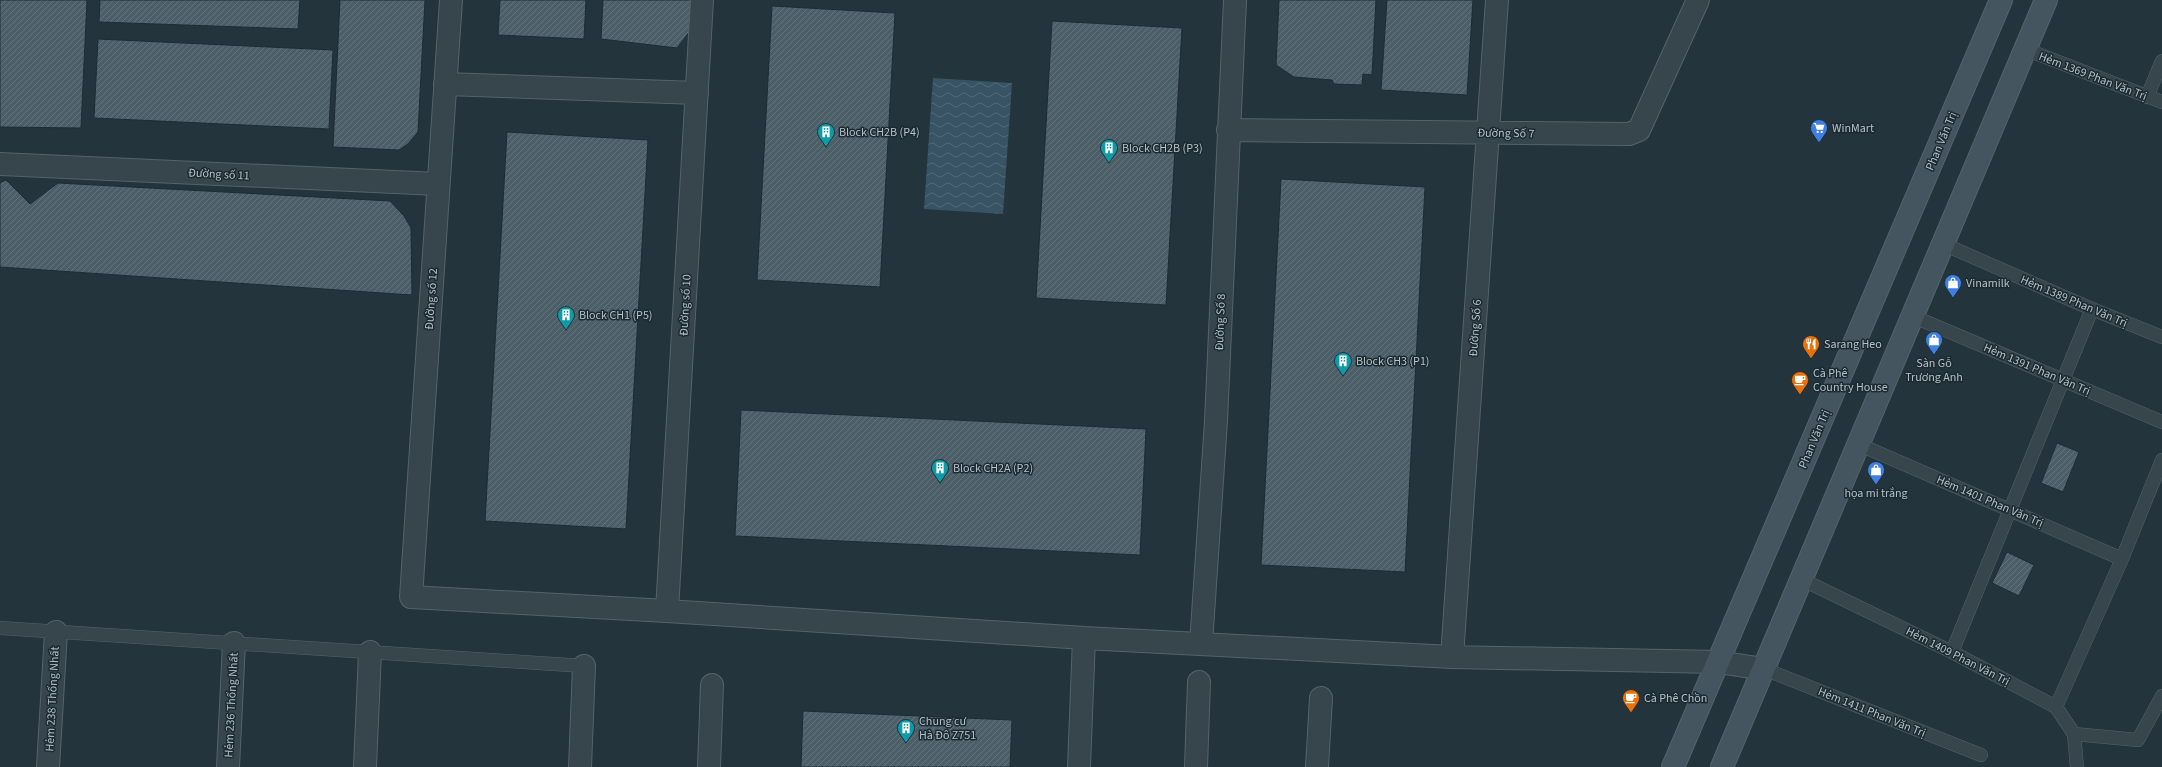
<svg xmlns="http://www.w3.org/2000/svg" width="2162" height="767" font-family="'Source Sans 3',sans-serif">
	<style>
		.water { fill: url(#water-waves) }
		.building { fill: url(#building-hatch); stroke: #1e2c34 }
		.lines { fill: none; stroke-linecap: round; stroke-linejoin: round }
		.lane-casing { stroke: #55636b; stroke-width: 14 }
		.street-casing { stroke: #55636b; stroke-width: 24 }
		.secondary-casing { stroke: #55636b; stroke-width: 24 }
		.lane { stroke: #37454d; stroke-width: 13 }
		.street { stroke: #37454d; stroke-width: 22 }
		.secondary { stroke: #455560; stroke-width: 22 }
		.labels { text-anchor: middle; stroke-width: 3; stroke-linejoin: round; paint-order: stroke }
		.street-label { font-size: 12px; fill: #b3c0c8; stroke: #1c2a32 }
		.poi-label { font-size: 12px; fill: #b3c0c8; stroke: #1c2a32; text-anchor: start }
	</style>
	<defs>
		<pattern id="water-waves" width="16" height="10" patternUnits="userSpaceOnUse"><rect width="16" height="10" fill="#375364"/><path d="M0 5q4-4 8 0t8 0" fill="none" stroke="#526a79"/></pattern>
		<pattern id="building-hatch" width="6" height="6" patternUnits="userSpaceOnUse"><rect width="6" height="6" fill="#4c5e68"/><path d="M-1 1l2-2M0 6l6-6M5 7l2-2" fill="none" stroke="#63737c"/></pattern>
	</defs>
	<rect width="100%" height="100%" fill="#23343d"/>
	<path class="water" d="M933,78L1012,83L1003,214L924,209Z"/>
	<path class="building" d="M0,0H87L81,128L0,127Z
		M100,0H300L298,29L99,22Z
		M340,0H425L418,132L408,144L399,150L333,147Z
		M500,0H586L584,39L498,35Z
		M603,0H696L693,27L677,48L601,39Z
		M1279,0H1376L1372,75L1363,74L1362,85L1334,84L1332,80L1294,77L1276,65Z
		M1387,0H1473L1467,95L1381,90Z
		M772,6L895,13L880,287L757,280Z
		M1052,21L1182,28L1166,305L1036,298Z
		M98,39L333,50L329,129L94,118Z
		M507,132L648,140L626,529L485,521Z
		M1281,179L1425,187L1405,572L1261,565Z
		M6,180L30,204L58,183L390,201L404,216L411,228L412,295L0,267V183Z
		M741,410L1146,429L1140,555L735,536Z
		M2057,443L2079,452L2063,492L2041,483Z
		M2007,552L2034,565L2019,596L1992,583Z
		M803,711L1012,720L1010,767H801Z"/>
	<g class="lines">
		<defs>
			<path id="lane" d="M2025,49L2162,102
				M2147,97L2162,61
				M1943,244L2092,309L2162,337
				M1912,316L2162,422
				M1858,444L2122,559
				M1801,579L1952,652L2056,707L2074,734L2077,767
				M0,628L584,666
				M1952,652L2092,309
				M1764,669L1981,755
				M2056,707L2122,559L2162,460
				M2074,734L2138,740L2162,696"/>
			<path id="street" d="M451,0L411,597L667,611L1084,638L1452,657L1718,662L1764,669
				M445,84L697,93
				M1228,130L1629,134L1639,130L1698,0
				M0,164L438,184
				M667,611L702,0
				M1201,644L1216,421L1235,0
				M1452,657L1497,0
				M48,767L56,632
				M228,767L234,643
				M365,767L370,652
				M580,767L584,666
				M709,767L712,685
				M1079,767L1084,638
				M1196,767L1199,682
				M1317,767L1321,698"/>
			<path id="secondary" d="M1673,767L2001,0
				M1722,767L2046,0"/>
		</defs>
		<use href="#lane" class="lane-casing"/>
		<use href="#street" class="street-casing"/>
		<use href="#secondary" class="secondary-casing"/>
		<use href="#lane" class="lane"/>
		<use href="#street" class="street"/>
		<use href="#secondary" class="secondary"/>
	</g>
	<defs>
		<symbol id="supermarket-pin" viewBox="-11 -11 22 30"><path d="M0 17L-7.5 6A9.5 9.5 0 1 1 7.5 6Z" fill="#3f7fe0" stroke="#1c2a32"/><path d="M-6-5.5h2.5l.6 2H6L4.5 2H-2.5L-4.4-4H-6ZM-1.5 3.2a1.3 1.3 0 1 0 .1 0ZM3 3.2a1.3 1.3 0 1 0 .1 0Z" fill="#fff"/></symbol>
		<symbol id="building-pin" viewBox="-11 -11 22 30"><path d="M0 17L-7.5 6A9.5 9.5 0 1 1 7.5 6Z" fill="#0f9aa8" stroke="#1c2a32"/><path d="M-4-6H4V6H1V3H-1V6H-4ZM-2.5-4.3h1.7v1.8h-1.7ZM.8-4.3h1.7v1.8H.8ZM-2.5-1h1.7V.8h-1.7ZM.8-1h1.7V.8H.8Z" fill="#fff"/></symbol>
		<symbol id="shop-pin" viewBox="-11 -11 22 30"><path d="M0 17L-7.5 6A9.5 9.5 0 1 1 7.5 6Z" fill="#3f7fe0" stroke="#1c2a32"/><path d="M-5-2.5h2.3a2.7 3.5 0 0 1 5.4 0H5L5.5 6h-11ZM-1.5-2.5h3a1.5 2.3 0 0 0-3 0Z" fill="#fff"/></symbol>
		<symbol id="restaurant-pin" viewBox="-11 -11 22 30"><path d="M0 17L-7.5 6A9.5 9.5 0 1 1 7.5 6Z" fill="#e8710a" stroke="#1c2a32"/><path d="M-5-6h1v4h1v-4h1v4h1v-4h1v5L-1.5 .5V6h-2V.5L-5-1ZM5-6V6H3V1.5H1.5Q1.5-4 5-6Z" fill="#fff"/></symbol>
		<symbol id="cafe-pin" viewBox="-11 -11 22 30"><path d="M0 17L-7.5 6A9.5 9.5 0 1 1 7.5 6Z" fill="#e8710a" stroke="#1c2a32"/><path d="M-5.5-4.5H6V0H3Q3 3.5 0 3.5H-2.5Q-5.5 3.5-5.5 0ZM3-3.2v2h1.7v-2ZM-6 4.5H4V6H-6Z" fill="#fff"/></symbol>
	</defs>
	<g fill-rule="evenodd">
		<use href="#supermarket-pin" x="1809" y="118" width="20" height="27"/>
		<use href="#building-pin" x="816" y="122" width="20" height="27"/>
		<use href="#building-pin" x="1099" y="138" width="20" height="27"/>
		<use href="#shop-pin" x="1943" y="273" width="20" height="27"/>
		<use href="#building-pin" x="556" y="305" width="20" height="27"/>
		<use href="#shop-pin" x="1924" y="330" width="20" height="27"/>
		<use href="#restaurant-pin" x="1801" y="334" width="20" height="27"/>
		<use href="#building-pin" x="1333" y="351" width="20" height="27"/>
		<use href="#cafe-pin" x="1790" y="370" width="20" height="27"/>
		<use href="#building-pin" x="930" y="458" width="20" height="27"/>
		<use href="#shop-pin" x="1866" y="460" width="20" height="27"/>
		<use href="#cafe-pin" x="1621" y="688" width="20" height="27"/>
		<use href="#building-pin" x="896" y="718" width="20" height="27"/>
	</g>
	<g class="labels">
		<g class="street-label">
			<text transform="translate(2093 76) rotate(21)" y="4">Hẻm 1369 Phan Văn Trị</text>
			<text transform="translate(1506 133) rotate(1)" y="4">Đường Số 7</text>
			<text transform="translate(1941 141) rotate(-67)" y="4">Phan Văn Trị</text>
			<text transform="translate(219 174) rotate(3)" y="4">Đường số 11</text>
			<text transform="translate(431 299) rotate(-86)" y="4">Đường số 12</text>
			<text transform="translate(2074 301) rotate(23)" y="4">Hẻm 1389 Phan Văn Trị</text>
			<text transform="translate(685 305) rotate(-87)" y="4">Đường số 10</text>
			<text transform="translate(1220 322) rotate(-88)" y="4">Đường Số 8</text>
			<text transform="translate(1475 328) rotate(-86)" y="4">Đường Số 6</text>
			<text transform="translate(2037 369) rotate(23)" y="4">Hẻm 1391 Phan Văn Trị</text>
			<text transform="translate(1814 439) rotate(-67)" y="4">Phan Văn Trị</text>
			<text transform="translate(1990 501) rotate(23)" y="4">Hẻm 1401 Phan Văn Trị</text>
			<text transform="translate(1958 656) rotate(27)" y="4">Hẻm 1409 Phan Văn Trị</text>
			<text transform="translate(52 699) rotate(-87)" y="4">Hẻm 238 Thống Nhất</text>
			<text transform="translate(231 705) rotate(-87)" y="4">Hẻm 236 Thống Nhất</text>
			<text transform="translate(1872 712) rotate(22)" y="4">Hẻm 1411 Phan Văn Trị</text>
		</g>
		<g class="poi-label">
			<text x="1832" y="132">WinMart</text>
			<text x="839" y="136">Block CH2B (P4)</text>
			<text x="1122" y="152">Block CH2B (P3)</text>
			<text x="1966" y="287">Vinamilk</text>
			<text x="579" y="319">Block CH1 (P5)</text>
			<text x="1824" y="348">Sarang Heo</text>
			<text x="1356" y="365">Block CH3 (P1)</text>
			<text x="1934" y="367" text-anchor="middle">Sàn Gỗ<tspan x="1934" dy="14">Trương Anh</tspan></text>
			<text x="1813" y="377">Cà Phê<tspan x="1813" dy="14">Country House</tspan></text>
			<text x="953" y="472">Block CH2A (P2)</text>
			<text x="1876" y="497" text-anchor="middle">họa mi trắng</text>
			<text x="1644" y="702">Cà Phê Chồn</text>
			<text x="919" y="725">Chung cư<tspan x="919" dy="14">Hà Đô Z751</tspan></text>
		</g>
	</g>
</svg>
